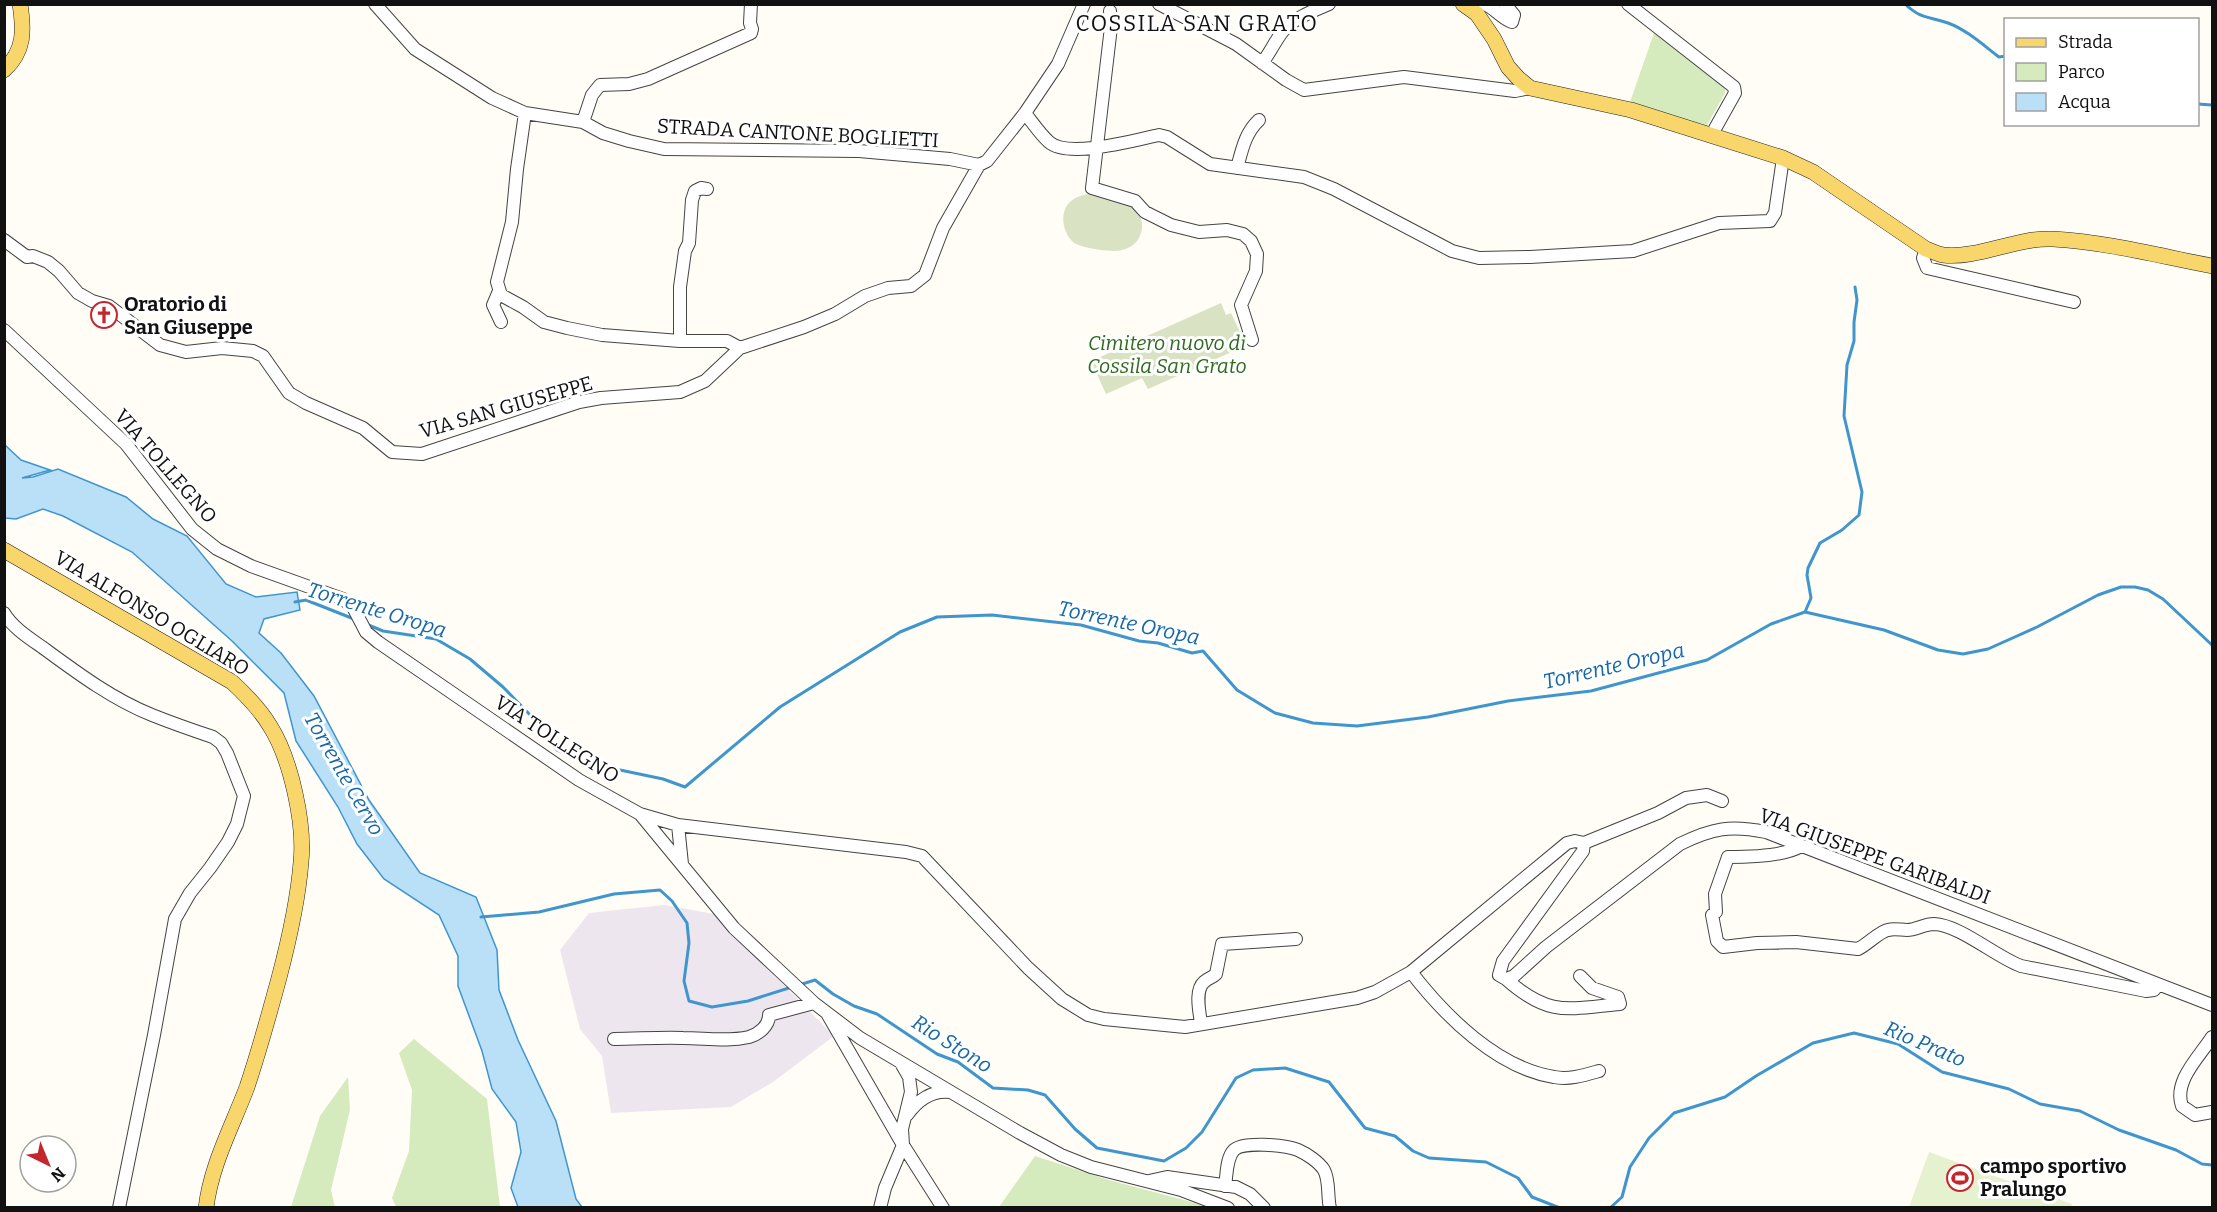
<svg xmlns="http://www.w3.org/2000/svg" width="2217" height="1212" font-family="Bitter,serif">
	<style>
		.industrial { fill: #eee6ef }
		.green { fill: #d5ebbd }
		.cemetery { fill: #d9e3c4 }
		.pitch { fill: #e6f2cf }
		.water { fill: #b9e0f7; stroke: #3f96cf; stroke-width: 1.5 }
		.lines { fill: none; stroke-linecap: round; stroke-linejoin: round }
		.stream { stroke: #3f96cf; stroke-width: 3 }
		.minor-casing { stroke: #444; stroke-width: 14 }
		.major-casing { stroke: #222; stroke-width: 16 }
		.minor { stroke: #fff; stroke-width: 12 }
		.major { stroke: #f9d66b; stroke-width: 15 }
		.labels { text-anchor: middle; stroke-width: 6; stroke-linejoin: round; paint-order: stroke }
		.street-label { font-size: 20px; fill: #111; stroke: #fff }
		.poi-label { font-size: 20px; font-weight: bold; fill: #111; stroke: #fff; text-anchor: start }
		.park-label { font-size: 20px; font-style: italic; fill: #2f6b1f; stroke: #fff }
		.water-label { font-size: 21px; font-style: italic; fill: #1768a6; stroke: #fff }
		.quarter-label { font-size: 22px; letter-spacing: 1.5px; fill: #111; stroke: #fff }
	</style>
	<rect width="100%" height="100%" fill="#fffdf5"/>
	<path class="industrial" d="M664,905L714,914L834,1036L773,1082L731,1107L611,1113L602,1056L580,1029L560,950L589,913Z"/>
	<path class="green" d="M1655,30L1726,86L1725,93L1706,127L1629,105Z
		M414,1039L487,1099L500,1207H396L392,1198L409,1151L412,1090L399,1053Z
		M348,1077L350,1110L331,1190L335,1207H291L320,1116Z
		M1035,1156L1109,1180L1199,1204L1205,1207H999Z"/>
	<path class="cemetery" d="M1088,194C1099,196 1114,195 1124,200C1149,211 1148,244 1122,250C1112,253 1080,248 1073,242C1062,232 1059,211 1071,201C1076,197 1082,195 1088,194Z
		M1221,303L1226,315L1231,313L1241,334L1238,336L1243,347L1148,389L1142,378L1106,394L1091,361Z"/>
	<path class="pitch" d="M1929,1152L2072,1204L2071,1207H1909Z"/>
	<path class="water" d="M5,445L21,460L50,470L22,478L33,477L58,469L126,497L153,519L187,536L226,584L256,597L297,592L300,610L264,619L259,633L281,653L314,696L369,800L420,873L476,897L497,950L499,990L518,1040L556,1121L576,1199L582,1207H518L511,1188L521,1152L516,1122L492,1089L482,1051L458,986V956L439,915L384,879L357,844L338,807L296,741L284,693L232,641L132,552L63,516L43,509L16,519L5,518Z"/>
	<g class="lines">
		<path class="stream" d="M1905,4C1922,20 1929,16 1948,23C1967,30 1983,45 1999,57L2006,56
			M2198,104L2212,105
			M295,602L306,600L354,619
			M1805,612L1811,598L1807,575L1808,568L1820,543L1842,530L1859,515L1862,492L1844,416L1847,365L1854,341V322L1857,300L1855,287
			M366,624L383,631L436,639L470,659L503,687L535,720L540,733L557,750L582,762L663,779L685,787L780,707L900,632L937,617L992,615L1081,625L1139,641L1158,643L1192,653L1203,651L1237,690L1275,713L1313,723L1357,726L1428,717L1508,701L1591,691L1707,660L1771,624L1805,612L1884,630L1938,650L1963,654L1988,649L2037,627L2098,595L2121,587H2135L2148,590L2163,599L2212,645
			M481,917L539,912L614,894L660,890L672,901L687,923L689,943L684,981L689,1001L712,1007L748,1001L792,987
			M799,985L815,980L833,994L854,1006L877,1014L937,1054L958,1062L993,1088L1028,1090L1045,1095L1075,1129L1097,1148L1164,1161L1186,1148L1202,1132L1236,1078L1253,1070L1285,1068L1329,1082L1365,1128L1395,1136L1413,1151L1429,1158L1486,1162L1518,1178L1532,1197L1560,1208
			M1610,1208L1622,1197L1630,1167L1649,1138L1674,1113L1725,1097L1756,1076L1813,1043L1854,1033L1898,1044L1942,1072L2009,1089L2040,1104L2080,1111L2119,1130L2176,1150L2202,1164L2212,1165"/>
		<defs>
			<path id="minor" d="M375,4L415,49L492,98L525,113L583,122L603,133L629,141L664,149L859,151L950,159L979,165
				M1159,4L1236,44L1286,80L1304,90L1404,77L1515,91L1530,88
				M1484,4C1495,8 1501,18 1512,22L1514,15L1505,4
				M1628,4L1734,87L1735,93L1712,134
				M1110,11L1111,27L1092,188L1135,201L1145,212L1171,225L1199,232L1227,230L1243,234L1251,241L1257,254L1256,271L1241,305L1252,340
				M1262,63C1270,53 1275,41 1283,31C1294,18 1313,11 1329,4
				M525,113L517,169L512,222L497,282L501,295L523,307L544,322L567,328L602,335L680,341H727L740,348
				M1025,113C1032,122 1040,134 1049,142C1068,159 1135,140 1159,135L1167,137L1210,164L1304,177L1334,189L1452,251L1479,258L1530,257L1633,251L1719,223L1770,221L1775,213L1783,158
				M583,122L592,95L600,85L629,84L648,79L751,33L752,29L750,23L751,4
				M1237,168C1242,150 1245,133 1259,120
				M4,240L27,257L33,256L48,262L59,271L78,293L92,301L109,306L160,345L186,352L222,348L253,351L263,356L289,393L306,403L363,428L392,452L422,454L579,402L601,398L680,392L705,381L740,348L804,327L835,314L865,296L888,288L911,286L925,275L943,228L979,165L987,161L1025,113L1058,64L1084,4
				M1926,249L1923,258L1927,268L2074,302
				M499,291L493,305L501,322
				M4,330L126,444L192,529L217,549L251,566L343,599L353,607L366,632L378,642L579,780L640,814L678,825L906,852L922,856L1028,968L1062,999L1088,1015L1104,1019L1185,1027L1357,998L1375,992L1411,972L1567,843L1575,841L1584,843L1583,851L1503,961L1499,975L1506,979L1514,976L1546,947L1680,844C1713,828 1730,825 1766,832L2212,1005
				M680,341V287L685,251L689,243L692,200L695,191L701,188L707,189
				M4,613C12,627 29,638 42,647C76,672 112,699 152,715C172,723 192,730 213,737L221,743L227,753L244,796L237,824L228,842L210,868L190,893L175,919L154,1035L119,1208
				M640,814L734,928L814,1003L860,1038L1020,1133L1061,1155L1091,1167L1181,1190L1228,1208
				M678,825L682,864
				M1584,843L1658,813L1686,798L1707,795L1722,801
				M1801,846C1785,856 1748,857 1728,857L1715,894L1716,912L1712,915L1717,941L1723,947L1757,943L1796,942L1858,949C1867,945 1880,931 1888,930C1894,928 1901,930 1907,930C1916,930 1924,924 1934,924C1960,925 1996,957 2021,966L2146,991L2154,990L2158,985
				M1411,972C1445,1016 1497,1068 1554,1077C1569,1080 1585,1075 1599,1071
				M1506,979C1549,1017 1567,1009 1620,1004L1618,997L1592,988L1580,976
				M828,1015L903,1145L943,1208
				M1201,1024C1200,1013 1194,991 1204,982C1208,978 1212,978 1216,974L1222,944L1296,939
				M2212,1037C2200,1056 2173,1081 2182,1106L2195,1115L2212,1112
				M614,1039C637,1039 660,1037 683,1038C705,1038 727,1042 749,1037C759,1034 769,1026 769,1015L814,1003
				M907,1115C917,1101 932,1090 950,1092
				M1149,1181L1167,1177L1236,1187L1250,1194L1264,1208
				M1225,1186C1227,1175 1226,1158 1234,1150C1243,1141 1286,1145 1298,1150C1307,1154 1319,1162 1324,1170C1330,1181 1327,1196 1330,1208
				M880,1208L885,1188L903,1145L902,1129L911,1092L909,1077L901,1063"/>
			<path id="major" d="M1463,4L1477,14L1494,39L1508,67L1518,78L1530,88L1631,110L1783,158L1813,172L1926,249C1931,251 1937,254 1943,255C1978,259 2017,237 2053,239C2106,242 2160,256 2212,266
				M4,70C25,51 24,30 20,4
				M4,550L232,682C246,695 260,709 270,726C291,759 305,824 301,862C298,901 289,940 279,978C269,1015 259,1051 247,1087C232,1127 211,1165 206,1208"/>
		</defs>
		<use href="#minor" class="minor-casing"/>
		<use href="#major" class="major-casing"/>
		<use href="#minor" class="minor"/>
		<use href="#major" class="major"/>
	</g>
	<defs>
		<symbol id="church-ring" viewBox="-11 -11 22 22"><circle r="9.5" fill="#fff" stroke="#c4262e" stroke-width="1.5"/><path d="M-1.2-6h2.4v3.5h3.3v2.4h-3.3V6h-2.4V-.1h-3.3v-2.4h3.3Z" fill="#c4262e"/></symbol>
		<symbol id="stadium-ring" viewBox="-11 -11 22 22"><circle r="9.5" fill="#fff" stroke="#c4262e" stroke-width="1.5"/><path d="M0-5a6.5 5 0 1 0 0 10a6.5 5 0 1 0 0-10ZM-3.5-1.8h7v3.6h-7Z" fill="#c4262e"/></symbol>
	</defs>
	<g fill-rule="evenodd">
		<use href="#church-ring" x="89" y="300" width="30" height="30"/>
		<use href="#stadium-ring" x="1945" y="1163" width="30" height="30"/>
	</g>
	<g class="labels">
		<g class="street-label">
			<text transform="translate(798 133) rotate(3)" y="7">STRADA CANTONE BOGLIETTI</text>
			<text transform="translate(506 407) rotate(-16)" y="7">VIA SAN GIUSEPPE</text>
			<text transform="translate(166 466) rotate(49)" y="7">VIA TOLLEGNO</text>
			<text transform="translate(152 613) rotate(31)" y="7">VIA ALFONSO OGLIARO</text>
			<text transform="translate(557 739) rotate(33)" y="7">VIA TOLLEGNO</text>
			<text transform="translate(1875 856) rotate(20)" y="7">VIA GIUSEPPE GARIBALDI</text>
		</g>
		<g class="poi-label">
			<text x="124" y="311">Oratorio di<tspan x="124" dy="23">San Giuseppe</tspan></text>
			<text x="1980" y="1173">campo sportivo<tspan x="1980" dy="23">Pralungo</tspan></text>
		</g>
		<g class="park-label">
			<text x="1167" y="350">Cimitero nuovo di<tspan x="1167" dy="23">Cossila San Grato</tspan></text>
		</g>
		<g class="water-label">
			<text transform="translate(377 610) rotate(17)" y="7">Torrente Oropa</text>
			<text transform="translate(1129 623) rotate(12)" y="7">Torrente Oropa</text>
			<text transform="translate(1614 666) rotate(-13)" y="7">Torrente Oropa</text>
			<text transform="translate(344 774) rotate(60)" y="7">Torrente Cervo</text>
			<text transform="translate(952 1044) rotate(32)" y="7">Rio Stono</text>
			<text transform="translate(1925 1044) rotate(23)" y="7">Rio Prato</text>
		</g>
		<g class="quarter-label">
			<text x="1197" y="31">COSSILA SAN GRATO</text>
		</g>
	</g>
	<rect width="2217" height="1212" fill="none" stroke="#111111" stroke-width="12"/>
	<rect x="2004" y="18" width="195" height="108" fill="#ffffff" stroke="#a0a0a0" stroke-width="1.5"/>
	<rect x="2016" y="38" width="30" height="9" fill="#f9d66b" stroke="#a0a0a0" stroke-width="1.5"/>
	<text x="2058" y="48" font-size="18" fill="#111111">Strada</text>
	<rect x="2016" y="63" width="30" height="18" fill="#d5ebbd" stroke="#a0a0a0" stroke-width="1.5"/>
	<text x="2058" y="78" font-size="18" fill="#111111">Parco</text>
	<rect x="2016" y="93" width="30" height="18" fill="#b9e0f7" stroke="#a0a0a0" stroke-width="1.5"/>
	<text x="2058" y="108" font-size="18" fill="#111111">Acqua</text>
	<g transform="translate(48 1164) rotate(137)"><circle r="28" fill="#ffffff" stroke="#a0a0a0" stroke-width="1.5"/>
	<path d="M0-4.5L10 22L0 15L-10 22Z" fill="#c4262e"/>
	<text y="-9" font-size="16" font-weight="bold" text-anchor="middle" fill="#111111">N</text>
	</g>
</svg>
